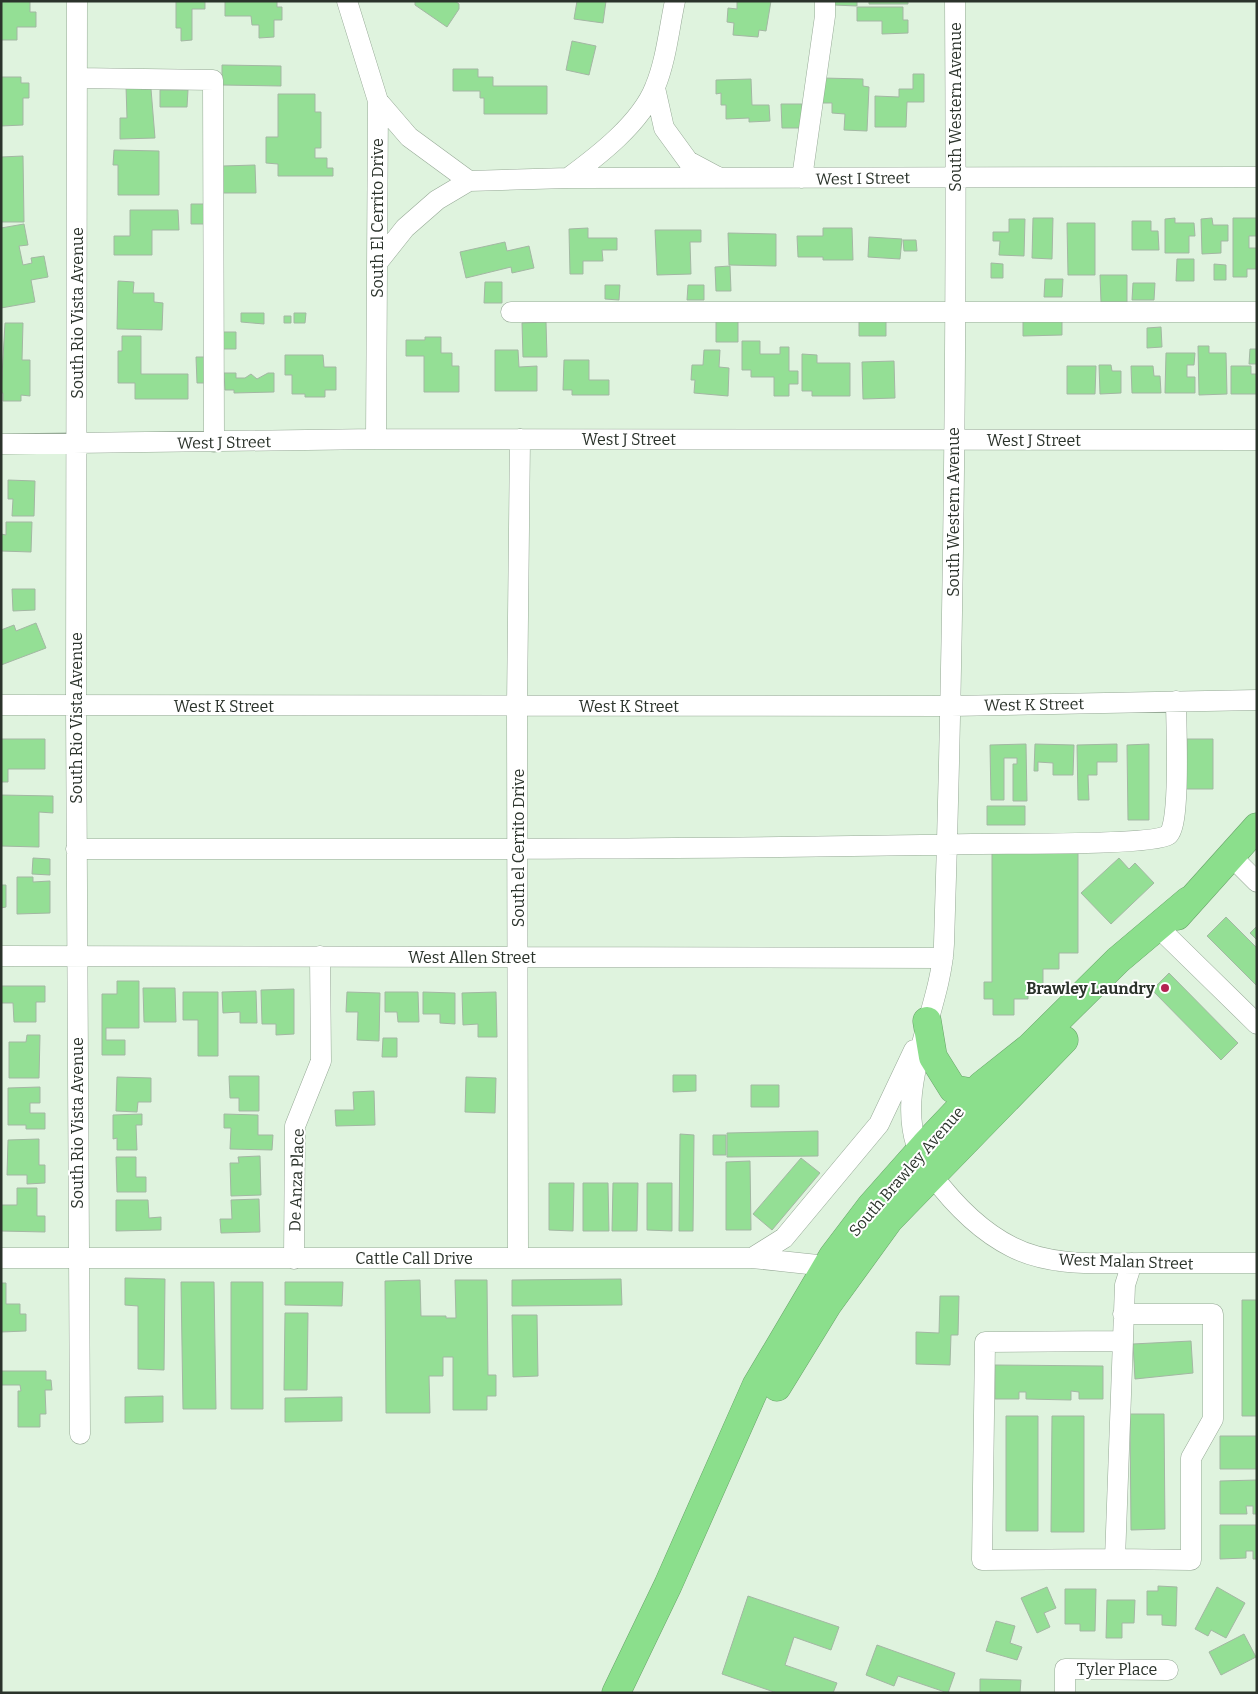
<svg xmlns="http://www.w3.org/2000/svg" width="1258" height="1694" font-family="Bitter,serif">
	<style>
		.building { fill: #94df95; stroke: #a3b7a3 }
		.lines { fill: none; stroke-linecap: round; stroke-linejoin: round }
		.minor-casing { stroke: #96a996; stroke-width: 21 }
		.highway-casing { stroke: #69a36a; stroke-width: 29 }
		.minor { stroke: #fff; stroke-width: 20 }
		.highway { stroke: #8bdf8c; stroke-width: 28 }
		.poi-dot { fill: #b42351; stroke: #fff; stroke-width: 2 }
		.labels { text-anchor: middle; stroke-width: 4; stroke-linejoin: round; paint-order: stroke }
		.street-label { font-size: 16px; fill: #2b332b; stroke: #fff }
		.poi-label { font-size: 16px; font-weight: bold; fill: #2b332b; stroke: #fff; text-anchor: end }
	</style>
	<rect width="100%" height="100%" fill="#dff3de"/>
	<path class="building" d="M1,1H30V12H36V27H17V40H1Z
		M176,1H205V9H192V40L181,41V28H176Z
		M225,1H277V7H282V20H274V37L259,38V25H252L251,16H225Z
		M415,1H455L459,4V9L447,27L415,5Z
		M577,1H606L603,23L574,19Z
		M737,1H771L766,31L759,30L758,37L733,35L734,23L727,22L728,8L737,9Z
		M834,1H857V6L834,5Z
		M869,1H908V4H869Z
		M857,7H903V20H908V33L882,34V21H857Z
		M572,41L596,46L589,75L566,70Z
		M222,65L281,66V86L222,85Z
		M453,69H478V77H493V86H547V114H484V98H480V91H453Z
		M913,74H924V102H907L906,127H875V96L899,97V89H913Z
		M1,77H21V83H29V98H23V125L1,126Z
		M823,78L863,79V86L869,87L867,131L844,130L845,114L832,113V103H822Z
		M751,79L752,105H769L770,121L749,122V118L726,119V105H721V93L716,94V80Z
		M141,85V89H151L155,138L120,139V118H127L126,86Z
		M160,90H188L187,107H160Z
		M278,94H315V112H321V148H315V158H327V168H333V176H278V164L266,163V137H278Z
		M781,104H802V128H782Z
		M114,150L159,151V195H118V165H113Z
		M23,156L24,222H1V157Z
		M255,165L256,193H223V166Z
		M191,204H208V224H191Z
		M130,210H178L179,230H152V255H114V236H130Z
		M1033,218H1053L1052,259L1032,258Z
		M1175,218V223H1194L1195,236H1189V253H1165V219Z
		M1212,218L1213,225H1228V241H1221V253L1202,254L1201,219Z
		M1233,218H1257V236H1249V248H1257V269H1247V277H1233Z
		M1009,219H1025L1024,256L999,255L1000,241H993V232H1009Z
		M1132,221H1151V231H1158L1159,250H1132Z
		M1067,223H1095V275H1068Z
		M24,224L28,245L19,246L23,265L32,263L31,258L44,256L48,277L31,280L35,302L1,308V228Z
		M588,228V238H617V250H602L603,261H583V274H570L569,229Z
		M823,228H852L853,260H823V257H798L797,236H823Z
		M655,230H701V242H690L691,274L657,275Z
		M728,233L776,234V266L729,265Z
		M869,237L902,239L900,259L868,257Z
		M903,240H916L917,251H904Z
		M505,242L507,251L529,246L534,268L512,273L511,267L466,278L460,252Z
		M1177,259H1194V281H1176Z
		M991,263L1003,264V278H991Z
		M1214,264L1226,265V280H1214Z
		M730,266L731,291H716L715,267Z
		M1100,275H1127V302H1101Z
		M1045,279H1063L1062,297H1044Z
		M118,281L134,282L133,293H154V302L163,303L162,330L117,329Z
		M485,282H502V303H484Z
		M1133,283H1155L1154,300H1132Z
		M605,285H620L619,300L605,299Z
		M688,285H704V300H687Z
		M241,313H264V324L241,322Z
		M294,313H306L305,323H294Z
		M284,316H291V323H284Z
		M1062,316V335L1023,336V317Z
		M738,320V342H716V321Z
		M859,320H886V336H859Z
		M546,322L547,357H523L522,323Z
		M5,323H23L22,360H30V396L21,395V401H3V393H1Z
		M1161,327L1162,347L1147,348V328Z
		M223,332H236V349H222Z
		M122,336H141V374H188V399H135V383H118V351H122Z
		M425,337H441V353H452V366H459V392H424V356H406V340H425Z
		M742,341H760V354H780V347H789V371H798V384H789V396H774V377H751V370H742Z
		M1198,346H1209V353H1226L1227,394L1199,395Z
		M1250,349H1257V364H1249Z
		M495,350H518L519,367L537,366V391H495Z
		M704,350H720L719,367L729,368L728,396L694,393L695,380H691L692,365H703Z
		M1166,353H1195L1194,365H1187V377H1195V393H1165Z
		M802,354L817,355V363H850V396H812V391H802Z
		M285,355H323L324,367H336V390H325V397H305V394H292V375H285Z
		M196,357H208L209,383H197Z
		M564,360H589V380H609V395H572V390H563Z
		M894,361L895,398L863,399L862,362Z
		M1099,365H1111L1112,371H1121V393L1100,394Z
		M1067,366H1096L1095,394H1067Z
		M1131,366H1153L1154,376H1160L1161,393H1132Z
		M1231,366H1251V374H1257V394H1231Z
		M224,373H236V378H245L251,374L257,379L268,373H274V392L234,393V390H225Z
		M8,480L35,481L34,516H12L13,499H8Z
		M6,522H32L31,552L1,551V534L6,535Z
		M12,589H35V610L13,611Z
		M36,623L46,648L1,665V630L14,625L16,631Z
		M1,739H45V769H8V782H1Z
		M1187,739H1213V789H1186Z
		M1026,744L1027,801H1013V764H1017V758H1004V800H991L990,745Z
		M1035,744L1074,745L1073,775H1053V763L1038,762V771H1034Z
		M1117,744V762H1097V775H1088L1089,800H1078L1077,745Z
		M1149,744V820H1128L1127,745Z
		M1,795L53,796V813L39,812V847L1,846Z
		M987,806H1025V825H987Z
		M992,852H1078V953H1059V969H1043V985H1028V999H1014V1015H993V999H984V982H992Z
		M33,858L50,859V875L32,874Z
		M1119,858L1129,869L1135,863L1154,883L1111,924L1081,893Z
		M17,877H33V882L50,881V913L17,914Z
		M1,885H6V907L1,908Z
		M1226,917L1257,948V986L1207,936Z
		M1257,926V940L1250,933Z
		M1169,973L1238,1043L1221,1060L1152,990Z
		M117,981H139V1028H106V1040H125V1055H102V994H117Z
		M1,986H45V1002H36V1022H14L13,1003H1Z
		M143,988H175L176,1022H144Z
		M294,989V1034L276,1035V1024H262L261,990Z
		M256,991L257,1023H240V1012L223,1013L222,992Z
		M183,992H218V1056H198V1020H183Z
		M347,992L380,993L379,1041L357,1040L358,1012H346Z
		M385,992H418L419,1022H398L397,1012H385Z
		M423,992L455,993V1024L440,1023V1014H423Z
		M496,992L497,1037H478V1024L463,1025L462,993Z
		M27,1035H40L39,1078H9V1042H26Z
		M383,1038H397V1057H382Z
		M673,1075H696V1091L673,1092Z
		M229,1076H259V1111H239V1098H230Z
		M117,1077L151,1078V1102H138L137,1112L116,1111Z
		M466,1077L496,1078L495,1113L465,1112Z
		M751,1085H779V1107H751Z
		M40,1087V1103H30V1113H45V1129H26V1125H8V1088Z
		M374,1091L375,1125L336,1126L335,1110H354L353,1092Z
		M142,1114V1125H136L137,1150H117V1138L113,1139V1115Z
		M224,1114L258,1115V1135H273L272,1150L230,1149L231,1128H224Z
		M818,1131V1156L727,1157V1133Z
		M680,1134L694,1135L693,1231H679Z
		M713,1135H726V1155H713Z
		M39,1139V1165H45V1183L27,1184V1175H7L8,1140Z
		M260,1156L261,1195L231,1196L230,1163H239L238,1157Z
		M116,1157H136V1177H146V1192H117Z
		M801,1158L820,1173L772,1230L753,1214Z
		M750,1161L751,1230H726V1162Z
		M549,1183H574L573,1231L549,1230Z
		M583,1183H608L609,1231H583Z
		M613,1183H638L637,1231H612Z
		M647,1183H672V1231L647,1230Z
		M17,1188H37V1216H45V1232L1,1231V1205H17Z
		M259,1199L260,1232L221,1233L220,1219H232L231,1200Z
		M116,1200H148L149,1218L161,1217V1230L116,1231Z
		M125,1278L165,1279L164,1370L138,1369V1306L125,1305Z
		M621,1279L622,1305L512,1306V1280Z
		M420,1280L421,1316H446V1318H456L455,1280H487L488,1375H496V1396H487V1410H453V1357H443V1376H429L430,1413H386L385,1281Z
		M181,1282H214L216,1409H183Z
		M231,1282H263V1409H231Z
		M285,1282H343L342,1306L285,1305Z
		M1,1283H6V1304H20V1314H26V1331L1,1332Z
		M940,1296H959L958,1335H951L950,1365L916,1364V1332L939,1333Z
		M1242,1300H1257V1416H1242Z
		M285,1313H308L307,1390H284Z
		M512,1315H537L538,1376L513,1377Z
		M1191,1341L1193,1373L1135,1379L1133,1344Z
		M995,1365L1103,1366V1399H1079V1392L1071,1391V1400L1026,1399V1392H1019V1399H995Z
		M1,1371H46V1380H51L52,1390H45L46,1414H40V1427H18V1391H21L20,1385H1Z
		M163,1396V1422L125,1423V1397Z
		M342,1397V1421L285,1422V1398Z
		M1130,1414H1164L1165,1529L1131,1530Z
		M1006,1416H1038V1531H1006Z
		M1052,1416H1084V1532H1051Z
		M1220,1436H1257V1469H1220Z
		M1257,1480V1514H1253V1506H1246L1247,1514H1220V1481Z
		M1220,1525H1257V1559H1253V1551H1246V1558L1220,1559Z
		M1158,1586L1177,1587L1176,1626L1162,1625V1615H1147V1591H1158Z
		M1047,1587L1056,1608L1044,1613L1050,1627L1037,1633L1021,1598Z
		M1217,1587L1245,1603L1226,1638L1211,1630L1208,1636L1195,1629Z
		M1065,1589H1096L1095,1631H1080V1624H1065Z
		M748,1596L839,1627L831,1650L794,1637L785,1665L837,1683L833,1693H777L722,1674Z
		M1107,1600H1135L1134,1623H1122V1638H1106Z
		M996,1621L1015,1626L1010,1643L1022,1647L1017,1660L986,1651Z
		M1244,1634L1256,1657L1221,1675L1209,1652Z
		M877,1645L955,1673L948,1693L898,1676L894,1686L866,1675Z
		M980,1679L1021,1680L1020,1693H980Z"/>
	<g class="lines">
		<defs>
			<path id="minor" d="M77,1L76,705L80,1434
				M347,1L378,101L376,439
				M955,1C957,316 954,630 944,944C941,1018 880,1107 932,1175C953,1203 980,1231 1012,1247C1051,1267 1099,1263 1141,1263C1179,1263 1218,1263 1257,1263
				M77,78L213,80L214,442
				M655,88L664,128L688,161L718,177
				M378,101L409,137L469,181
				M568,178C598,156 641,123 655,87C666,61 669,29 675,1
				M802,178L825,16V1
				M378,262L405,228L437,200L469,181L568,178L1257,177
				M511,312H1257
				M1,444L376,439L1257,440
				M1,705L951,706L1257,700
				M76,849C375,849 673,850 972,844C1002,843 1151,846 1168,835C1181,827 1176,721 1176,701
				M1230,855L1257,882
				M1164,933L1257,1024
				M1,956L943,958
				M518,1257L517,706L520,439
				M1,1258H752L827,1266
				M752,1258L784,1238L879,1124L914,1050
				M294,1259L295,1126L321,1061L320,956
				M1123,1314H1213V1419L1191,1458V1560L1115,1559L1125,1285L1132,1263
				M1115,1559L982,1560L985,1342L1121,1341
				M1065,1693V1669L1168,1670"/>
			<path id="highway" d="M1177,916L1257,827
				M927,1021L933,1057L953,1089L975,1093
				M777,1387L828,1304L889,1220L1064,1040
				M616,1693L668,1585L756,1386L833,1256L871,1206L925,1145L982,1085L1030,1047L1118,960L1188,901"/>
		</defs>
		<use href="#minor" class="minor-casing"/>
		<use href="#highway" class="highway-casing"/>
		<use href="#minor" class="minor"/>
		<use href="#highway" class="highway"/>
	</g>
	<circle class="poi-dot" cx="1165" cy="988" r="5"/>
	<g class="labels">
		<g class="street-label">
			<text transform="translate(955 107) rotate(-90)" y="6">South Western Avenue</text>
			<text transform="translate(863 178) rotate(-1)" y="6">West I Street</text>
			<text transform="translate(377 218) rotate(-90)" y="6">South El Cerrito Drive</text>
			<text transform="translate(77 313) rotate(-90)" y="6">South Rio Vista Avenue</text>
			<text x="629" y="445">West J Street</text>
			<text x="1034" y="446">West J Street</text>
			<text transform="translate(224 442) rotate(-1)" y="6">West J Street</text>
			<text transform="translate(953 512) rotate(-90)" y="6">South Western Avenue</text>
			<text transform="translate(1034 704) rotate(-1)" y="6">West K Street</text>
			<text x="224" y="712">West K Street</text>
			<text x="629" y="712">West K Street</text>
			<text transform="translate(76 718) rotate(-90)" y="6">South Rio Vista Avenue</text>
			<text transform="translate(518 848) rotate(-90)" y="6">South el Cerrito Drive</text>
			<text x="472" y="963">West Allen Street</text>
			<text transform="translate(77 1123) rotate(-90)" y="6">South Rio Vista Avenue</text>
			<text transform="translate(906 1171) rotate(-49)" y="6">South Brawley Avenue</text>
			<text transform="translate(296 1180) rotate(-88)" y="6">De Anza Place</text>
			<text x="414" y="1264">Cattle Call Drive</text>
			<text transform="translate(1126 1261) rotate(2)" y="6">West Malan Street</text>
			<text x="1117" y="1675">Tyler Place</text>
		</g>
		<g class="poi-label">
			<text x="1155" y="994">Brawley Laundry</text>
		</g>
	</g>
	<rect width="1258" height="1694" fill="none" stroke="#2b332b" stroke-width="5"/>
</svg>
